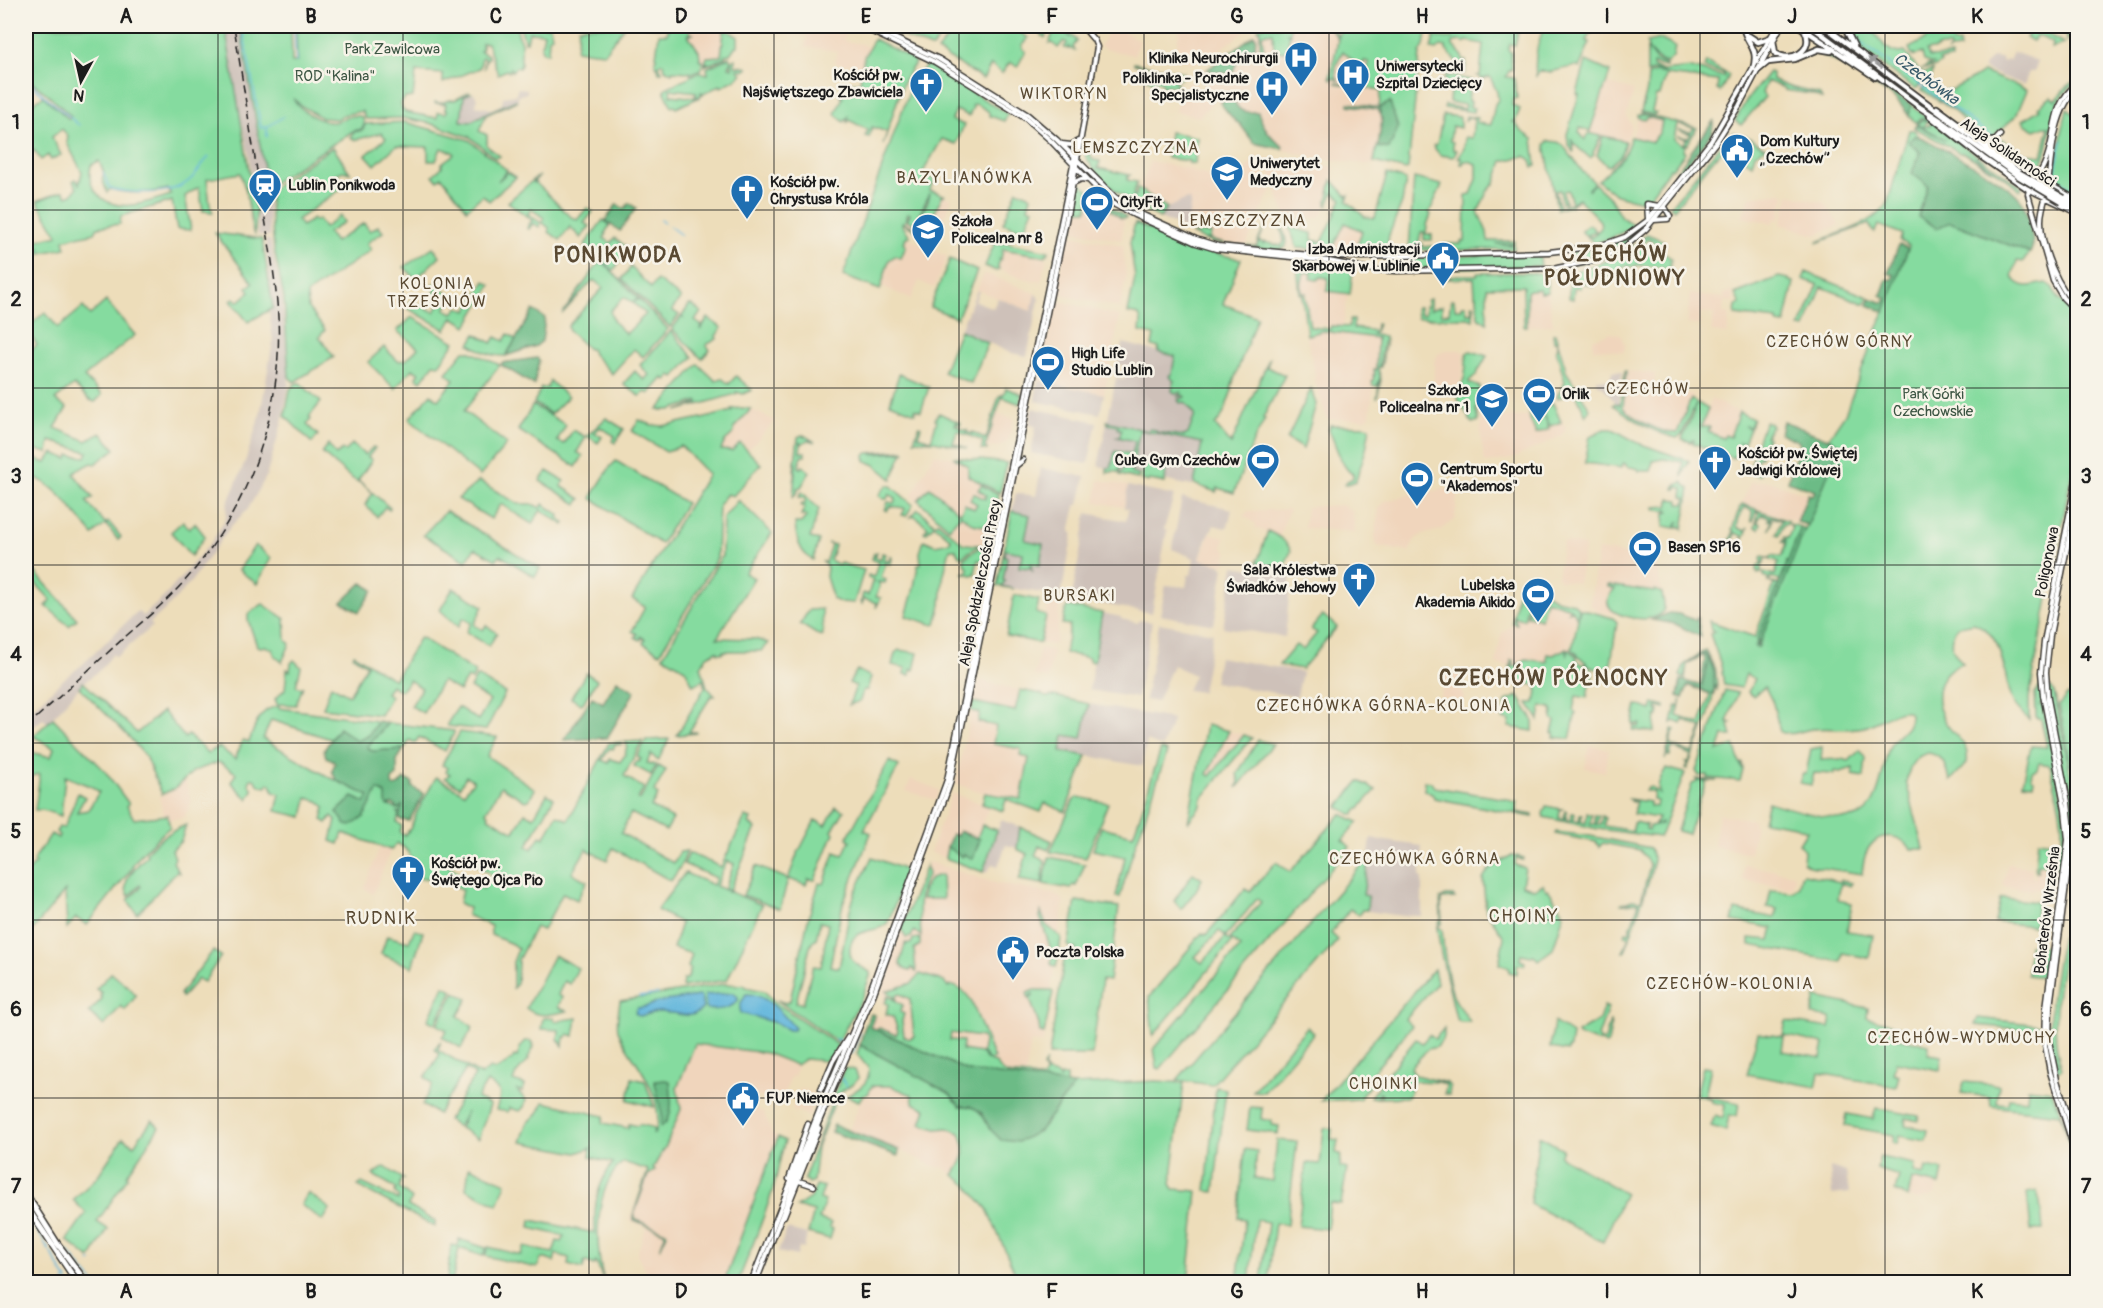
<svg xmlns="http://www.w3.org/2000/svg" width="2103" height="1308" font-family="Pangolin,sans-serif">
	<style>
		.built { fill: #f0d5bc }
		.industrial { fill: #cec1b9 }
		.green { fill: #85db9f; stroke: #507c5e; stroke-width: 1.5; fill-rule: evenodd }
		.forest { fill: #6cbb86; stroke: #446c51; stroke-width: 1.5 }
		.water { fill: #5fb5dc; stroke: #3e687c; stroke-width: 1.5 }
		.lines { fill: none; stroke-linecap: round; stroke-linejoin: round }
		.stream { stroke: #5fb5dc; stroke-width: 1.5 }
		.secondary-casing { stroke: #3b3934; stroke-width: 7 }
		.primary-casing { stroke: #3b3934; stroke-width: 8 }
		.highway-casing { stroke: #3b3934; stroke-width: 8 }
		.secondary { stroke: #fff; stroke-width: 4 }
		.primary { stroke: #fff; stroke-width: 4.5 }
		.highway { stroke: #fff; stroke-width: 5 }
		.rail { stroke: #1c1c1c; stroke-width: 1.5; stroke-dasharray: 9 4.5; stroke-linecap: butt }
		.primary-bridge-casing { stroke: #3b3934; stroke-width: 8; stroke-linecap: butt }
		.primary-bridge { stroke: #fff; stroke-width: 4.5 }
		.oneway { fill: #999 }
		.grid { fill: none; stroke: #1c1c1c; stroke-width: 1.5; stroke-opacity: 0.55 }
		.labels { text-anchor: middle; stroke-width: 5; stroke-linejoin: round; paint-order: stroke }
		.park-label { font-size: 15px; fill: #3c5543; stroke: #f7f3e8 }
		.poi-label { font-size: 15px; font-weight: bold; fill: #1c1c1c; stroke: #f7f3e8; text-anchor: start }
		.street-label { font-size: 15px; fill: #1c1c1c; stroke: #f7f3e8 }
		.water-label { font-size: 16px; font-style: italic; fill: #375969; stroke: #f7f3e8 }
		.neighbourhood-label { font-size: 16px; letter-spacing: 1.5px; fill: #594932; stroke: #f7f3e8 }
		.quarter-label { font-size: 18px; letter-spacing: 1.5px; fill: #594932; stroke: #f7f3e8 }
		.district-label { font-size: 21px; font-weight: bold; letter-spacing: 1.5px; fill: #594932; stroke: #f7f3e8 }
		.neatline { fill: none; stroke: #1c1c1c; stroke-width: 2 }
		.grid-label { font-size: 20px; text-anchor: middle; font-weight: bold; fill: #1c1c1c }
	</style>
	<rect width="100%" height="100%" fill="#f7f3e8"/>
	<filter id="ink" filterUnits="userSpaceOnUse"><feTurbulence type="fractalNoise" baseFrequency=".0167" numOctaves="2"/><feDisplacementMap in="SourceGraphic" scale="12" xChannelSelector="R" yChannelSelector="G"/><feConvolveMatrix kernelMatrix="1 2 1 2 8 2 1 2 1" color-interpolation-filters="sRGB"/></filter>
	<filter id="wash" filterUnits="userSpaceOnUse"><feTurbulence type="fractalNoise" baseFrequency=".008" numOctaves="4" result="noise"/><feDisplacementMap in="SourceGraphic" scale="24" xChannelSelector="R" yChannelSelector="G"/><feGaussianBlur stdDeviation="1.35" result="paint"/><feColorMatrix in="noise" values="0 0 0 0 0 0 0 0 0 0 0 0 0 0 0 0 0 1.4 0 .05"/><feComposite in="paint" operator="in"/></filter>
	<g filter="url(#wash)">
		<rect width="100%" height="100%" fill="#edddba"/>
		<path class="built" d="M674,26H722L726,29L724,31L727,32L724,57L704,61L698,60V52L687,35Z
			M792,26H846L844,41L862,44L869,48L864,57L863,67L835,63L837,51L805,47L807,36L789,34Z
			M1111,26H1116L1140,41L1134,55L1105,49L1100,46Z
			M1180,26H1241L1246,31L1215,53L1199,62L1193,63L1175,57Z
			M1265,26H1341L1338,45L1370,60L1381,91L1379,108L1382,119L1373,165L1316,158L1254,143L1240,124L1235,121L1201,81L1199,77L1203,71Z
			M1194,82L1212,103L1199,117L1174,111L1187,83Z
			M1606,83L1634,91L1626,116L1632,126L1621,155L1609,166L1606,165L1597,155L1596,150L1601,136L1589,133Z
			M1646,117L1662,121L1660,132L1653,142L1632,137L1638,118L1645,120Z
			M1257,155L1272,193L1267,198L1246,246L1214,241L1189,232L1187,230L1191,201L1186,200L1167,208L1140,190L1150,161L1193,170V172L1233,181L1240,177Z
			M1286,157L1334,167L1329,197L1322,215L1316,218L1303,215L1287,219L1264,159L1283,162Z
			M1081,182L1102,202L1124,217L1122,240L1068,230Z
			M930,190L952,199L933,242L902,222L914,192Z
			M1782,193L1785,195L1779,220L1774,219L1773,223L1742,217L1750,197Z
			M1789,194L1824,203L1839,225L1815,235L1781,224Z
			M1344,223L1362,231L1355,250H1332Z
			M899,233L947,257L934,288L919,281L911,299L881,286Z
			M1067,234L1123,245L1126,277L1120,308L1066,296L1056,291Z
			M1003,248L1044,256L1046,260L1041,282L1018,277L999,269Z
			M1300,271L1350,277L1343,328L1308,323L1303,297H1307L1308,295L1307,292L1302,294Z
			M984,273L1035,293L1032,311L977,290Z
			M1541,289V293L1548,292L1553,325L1527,326V291L1529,290Z
			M1732,291L1734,302L1724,301L1723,313L1729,314L1727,334L1711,332L1714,314L1701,312L1699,325L1687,324L1690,294L1722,298L1723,301L1724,294Z
			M1055,300L1120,316L1104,394L1038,381Z
			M1323,331L1377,338L1376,354L1377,359L1370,415L1367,419H1327L1314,379L1315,374L1306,334Z
			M1610,333L1620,334L1625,346L1624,352L1593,348V339Z
			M1447,350H1459L1465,353L1461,381L1458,386L1444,387V389L1434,390V363L1438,354Z
			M1627,371L1655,374L1654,384L1693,395L1677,433L1666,432L1642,422L1623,408Z
			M1480,388H1493L1495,400L1503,404L1500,410H1476Z
			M1711,399L1739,412L1729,435L1726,434L1724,438L1708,432L1710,428L1701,427Z
			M1554,403L1566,429L1561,436L1512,459L1485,463L1481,440L1480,416L1523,417Z
			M751,409L775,421L749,449L741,441L732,451L721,450L725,441L733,433L734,428Z
			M996,413L1014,419L1011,432L1008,441L998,447L992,446V448H985Z
			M934,454L960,459L973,467L968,476L999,493L990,545L965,542L911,496Z
			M1099,480L1128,486L1124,507L1095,502Z
			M1768,481L1808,494L1797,522L1742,503L1750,482Z
			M1452,488L1457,496L1455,519L1441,530L1423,534L1415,539L1409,552L1377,546L1375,538L1379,507L1385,501L1416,493Z
			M1344,505L1353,512L1355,532L1304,528L1306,507Z
			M1289,509L1279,537L1255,528L1256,524L1244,516L1248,511Z
			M1210,533L1225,537L1223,547L1227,552L1225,564L1200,560Z
			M1563,542L1585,546L1578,583L1559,580L1557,577Z
			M1598,550L1627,554L1630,557H1650L1648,564L1656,565L1665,603V609L1661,616L1652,620L1597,611L1590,604Z
			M1518,595L1568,604L1576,617L1568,655L1550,663L1526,659L1515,667L1496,664L1501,634L1511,626L1516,596Z
			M1049,602L1060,605L1056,643L1053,645L1040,643Z
			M1040,648L1052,650L1053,652L1048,678L1034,676Z
			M1447,671L1461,675V689L1464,698L1463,701L1440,697Z
			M978,680L1020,690L1016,711L973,702Z
			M971,711L980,713L979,722L996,726L1029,758L1021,799L985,793L956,784Z
			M1229,731L1244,735L1210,776L1206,775Z
			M1589,746L1609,749L1605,772L1585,768Z
			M911,779L939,790L936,800L906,791Z
			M185,780L191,802L188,811L185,814L186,817L168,820L167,816H164L159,797L171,792Z
			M952,793L989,806L977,838L959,831L957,836L952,835L945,858L930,852Z
			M1719,814L1754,820L1753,825L1756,826L1750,853L1714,846Z
			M380,847L391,850L373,894L364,888Z
			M929,862L995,883L1058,895L1064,901L1043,1043L1031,1042L1025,1079L968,1071L870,1027L875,1015L883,1018L888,1005L882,1003L884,999L881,985L916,891Z
			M2008,864L2030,867L2032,869V877L2035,878L2037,864L2059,866L2058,877H2055V888L2052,891L2034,889L2035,878L2033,890L2006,887L2003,884Z
			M1746,865L1793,874L1795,876L1793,886L1789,888L1742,880L1744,866Z
			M695,1044L762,1053L797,1066L794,1077L791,1076L784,1095L779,1099L771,1101L738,1089L733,1100L764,1112L772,1134L778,1137L724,1282H668L648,1275L637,1254L646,1227L629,1220L648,1172L659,1158L675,1124L681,1109L677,1088Z
			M874,1084L891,1086L913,1095L926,1109L922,1124L940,1129L948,1128L960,1133L966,1148L964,1158L954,1175L941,1166L939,1168L899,1150L849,1131L860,1102L868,1094L871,1086Z
			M801,1089L816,1094L813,1105L809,1110L811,1112L809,1116L800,1112L798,1110L795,1113L792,1106L796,1104L795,1096Z
			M1912,1179L1938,1185L1935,1195L1919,1200L1908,1197Z"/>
		<path class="industrial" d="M225,26H240L267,187L270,237L258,235L257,212L249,157L234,82Z
			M2013,52L2038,61L2034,72H2029L2024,85L1988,71L1983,68L1992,57L2000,58L2004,62L2007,60L2009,61Z
			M518,88L527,89V93L518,96V101L470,122L461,121L464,96L474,93L477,98L476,106L492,109L502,104L503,97L515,95Z
			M1187,199L1191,200L1187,230L1160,218L1167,208Z
			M265,239L270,240L282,297L289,384L282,423L266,477L248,509L231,526L190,583L168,607L150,623L153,626L116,657L113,654L101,669L82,684L48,723L43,719L26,732V725L29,721L30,716L27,713L65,678L82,665L138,611L143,616L165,596L213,540L226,518L227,505L245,462L260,415L273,341L269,310L273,308Z
			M977,290L979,291L975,301L993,308L998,298L1031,311L1035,294L1037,295L1039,300L1027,356L1011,353L960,330Z
			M1123,343L1175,356L1172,373L1187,398L1185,402L1195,414L1188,434L1185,436L1203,443L1194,484L1191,486L1098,466L1116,378L1124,380L1129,367L1118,364Z
			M1612,371L1622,372L1618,405L1602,386L1598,385L1596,382V379L1610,380Z
			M1038,381L1104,394L1100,414L1035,401Z
			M1032,408L1097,422L1088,464L1031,453L1036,426L1029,424Z
			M1041,468L1085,477L1079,505H1074L1076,506L1070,532L1073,533L1061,596L997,586L1006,544L1021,547L1030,563L1040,565L1043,544L1024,540L1029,515L1012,511L1016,493L1036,496Z
			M1128,486L1174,496L1164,529L1167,530L1152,613L1074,599L1072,597L1087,513L1126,521L1128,509L1124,508Z
			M1182,498L1232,509L1228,526L1225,528L1214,525L1206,540L1200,559L1220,564L1224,568L1214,625L1160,615L1166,585L1186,587L1188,575H1191L1194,558L1172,549Z
			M1234,566L1291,576L1285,637L1223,627Z
			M1102,613L1121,617V619L1138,623L1139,620L1152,622L1137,698L1089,690Z
			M1159,623L1213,633L1202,692L1187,690L1194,675L1173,665L1157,702L1145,700Z
			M1219,657L1302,672L1297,697L1214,682Z
			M1089,704L1173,719L1162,747L1147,741L1142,766L1061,751L1064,735L1082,737Z
			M1001,820L1020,827L1017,848L1006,845L998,866L992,864L986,873L984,872Z
			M1371,839L1422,846L1420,877L1422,878V916L1394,915L1361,910L1363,895L1361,873L1366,874Z
			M1830,1167L1846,1172L1849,1193L1832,1195Z
			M787,1229L807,1234L804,1249L799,1248L797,1256L778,1252Z"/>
		<path class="green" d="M26,26H225L256,212L255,234L253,232L246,191L240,173L207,179L210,205L213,213H210L208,211H203L199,187L185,196L191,230L177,229L172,201L121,216L120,224L98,227L95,233L77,237L76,236L64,240L66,248L31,255V252L40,250V248L26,250V243L58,235L37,201L63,191L67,196L72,194L77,188L73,181L76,179L79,184L82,172L67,143L68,136L62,129L52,137L61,155L51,160L48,155L41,160L34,150L26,154V108L43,96L69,119L71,116L46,93L26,78ZM99,161L104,173L102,179L107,192L111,189C128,195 151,193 168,189L171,195C147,202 115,216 96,192C89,183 89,176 91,165Z
			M240,26H291L292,62H297L296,26H516L521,43V65L519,68L516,67L512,71L511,68L509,72L507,70L498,74L487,43H482V50L480,51L488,55L489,58L486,59L484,69L485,58L482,57L480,68L443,83V74L416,72L413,97L405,98L401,103L402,109L405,112L437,118L438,112L447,113V110L445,109L446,104L435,103V102L440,103L450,100H455L469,92L471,93L464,96L461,121L470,122L474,120L486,113L516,100V101L486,115L479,131L487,135V146L500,156L495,158L470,137L429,123L403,118L366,119L362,111L343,115L337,119L322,118L300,105L293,98C298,109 322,124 334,122C346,120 348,113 363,117L364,125L362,129L353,131L267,187Z
			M520,26H550L552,36L549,38L548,53L543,52L541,48L544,33L529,32L527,42H525Z
			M587,26H625L604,53L576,50L579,27Z
			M646,26H691L689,33L694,34L688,35L699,51L700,58L699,59L702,61L701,69L690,74V72L672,71V73L665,69L664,64L661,63L659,66L662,72H659L658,68L655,64L659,34H667L669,28Z
			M880,26H950L932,48H930Z
			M957,26H1011L1028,38L1022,45L1023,49L1026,51L1017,67L1010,62L1002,73L991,65L983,79L937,51Z
			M1052,26H1062L1059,29L1061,32L1066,33L1071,38L1064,31L1066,29L1077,41L1073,47L1075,50L1069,49L1070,46L1068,49L1064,48L1067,43L1064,41L1058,48L1052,43L1049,44L1053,33L1049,31L1045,38L1041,35L1048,27L1052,29Z
			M1261,26H1290V34L1287,33L1289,36L1288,51L1274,52L1273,32L1262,34L1264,52H1260V30L1258,29Z
			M1339,26H1427L1424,46L1420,53L1408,168L1406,170L1374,162L1377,147L1389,149L1390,103L1379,108L1381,114L1376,109L1349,105V103L1379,108L1381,90L1335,83L1353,85L1367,70L1369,62L1364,61L1362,70L1343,51C1339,59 1332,69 1338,80L1332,77V80L1330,78C1332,64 1336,53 1338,39L1330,28L1336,29L1335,32L1339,36L1341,27Z
			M1455,26H1515L1519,28L1515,45L1510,44L1508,50L1511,52L1512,69L1511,71H1509L1506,77L1514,78L1517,98L1513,99L1512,105L1520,109L1515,121L1511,122H1515L1520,130L1533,139L1536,166L1533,168L1531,160L1525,156L1503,161L1495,183L1487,192L1478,212L1487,232L1488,241H1514V244H1496L1514,245V249L1444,250L1445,244H1461V241H1465L1466,195L1471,194L1477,179V165L1472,162L1464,161L1463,164H1461V158H1458L1464,148L1465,137L1472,138L1474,119L1467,118L1465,122L1466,116L1477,118V123L1491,125L1495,104L1498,100L1497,92L1490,77L1482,79L1477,76H1480L1483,44L1467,41L1464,43L1462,41L1453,42V46L1462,55L1463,61H1466L1465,73L1453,74L1454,71L1462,72L1463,69L1446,50V47L1441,46L1437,50L1431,49L1434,37L1452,38Z
			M1545,26H1595L1592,33L1590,32L1587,41L1590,42L1579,68L1576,66L1550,72L1539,71L1536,76C1534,58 1537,42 1545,26Z
			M1815,26H1819L1972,139L1970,141Z
			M1845,26H1869C1879,38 1888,57 1905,52L1919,71L1925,73L1933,70L1931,80L1923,81L1917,88H1914L1857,47Z
			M1944,26H1964L1959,31L1957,38H1952L1953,44L1959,43L1960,49L1951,50L1948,52L1950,47H1937V49L1926,51L1929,57L1951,56V59L1939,60L1941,63L1935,67L1923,69L1929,64L1930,67L1933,64L1924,61L1922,53L1914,56V54L1912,55L1909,48L1925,40L1932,29L1939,33Z
			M2029,26L2035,28L2036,26L2045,30L2047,26L2054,28L2057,26L2077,34L2071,35L2070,38L2066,41L2067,36L2050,27L2046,33L2063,43L2052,49L2053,43L2037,35L2033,41L2026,38L2031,29Z
			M724,31H729L738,37V46L735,47L730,54L725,55V57L710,64L706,62L705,64H709L704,66L707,57L721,56Z
			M874,39L912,59L915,63L904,80L883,145L887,132L872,127L869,137L865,136L868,130L849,120L847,123L848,117L844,122L835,114L843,97L840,96L843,85L848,87L850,83L860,82L864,57Z
			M1660,39L1675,47L1673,57L1667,63C1658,61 1647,53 1647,42Z
			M1647,49L1656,61L1666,65V67L1653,64V67L1663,71L1692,68L1724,77V74L1704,68L1706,62L1729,75L1720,92L1717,90L1718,81L1666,75L1660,96H1656L1652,111L1656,113L1654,115L1641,112L1647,90L1648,75L1655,72L1666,74L1654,70L1647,73Z
			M729,57L731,61L729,67L732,68V60L736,59L735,66L740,67V65L748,68L746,70H738L742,74L734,80L721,87L720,85L702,95L703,92H701L700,97L695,96L697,92L670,89L671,95L698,98L676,108L674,105L672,107L664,90L666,88L699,72L708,74L707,68Z
			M1586,61L1610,72L1590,131L1580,128L1579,132L1585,140L1589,133L1601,136L1593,153L1594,155L1590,158L1574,144L1571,138L1574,151L1573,152L1568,143L1567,134L1579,95L1577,94Z
			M1134,63L1183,72L1180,79L1175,77L1173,80L1177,82L1176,86L1166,85L1164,88L1162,87L1163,83L1155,79L1154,82L1145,77V74L1141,73L1158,75L1159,69L1134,64Z
			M927,64L1008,114L1004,121L990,116L988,111L976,104L972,105L973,107L969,116L956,110L952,120L964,125L956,144L942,139L922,174L935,180L930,190L944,195L942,196L932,218L922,213L928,201L930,193L920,213V218H918L915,224L907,220L910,214L908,213L904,223L916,228L919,221L921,225L918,232L902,222V225L910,236L906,237L904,243L906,246L901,258L895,256L889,260L880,290L843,276L911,86Z
			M1769,72L1772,73V79C1792,91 1802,88 1820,95L1822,99L1812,94L1784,90V88L1767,81L1762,93L1765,97L1741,125L1735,121L1746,101Z
			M1983,72L2027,90L2016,116L1989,140C1977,137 1967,124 1959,116C1949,106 1934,98 1922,90L1925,86L1932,84L1941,91L1951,90L1974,78Z
			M1445,75L1471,80L1468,101L1471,102L1470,107L1474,108L1473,112L1444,108L1445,105L1464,109L1465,105L1449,102L1450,91L1445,90Z
			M2077,79C2070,89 2060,96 2056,109C2049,128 2050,152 2039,169L2030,168L1994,144L2001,139L2026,154L2042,156L2049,127L2045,126L2035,130L2025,124L2023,120L2040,109L2038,107L2051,97L2056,100L2067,86Z
			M1911,104L1952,138L2022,187L2020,190L2007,179L1975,157L1991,170L1963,152L1960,153L1915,128L1916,125L1946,140L1917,124L1923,119L1926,121L1924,126H1930V123L1924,118H1921L1916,123L1909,116Z
			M2067,109L2077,116V199L2056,186L2052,178Z
			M1642,114L1697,128L1687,145L1683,143L1687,139L1677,136L1688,138L1691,134L1678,130L1691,132L1694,128L1677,124L1674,139L1685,146L1683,150L1685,152L1672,169L1670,168L1650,196L1643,201L1616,195L1598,181L1624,155L1631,137L1652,142L1660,132L1662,121L1647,117L1645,120L1638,118V115Z
			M1443,115L1460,117V128L1452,126L1450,141L1453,142V150H1457L1454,157L1440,155L1433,146L1437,144Z
			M405,122L469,140L507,170L498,181L508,172L516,177L489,201L483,195L467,209L442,177L437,180L433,175L442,167V163L454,154L453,152L441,148L436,161H428V147L396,146L375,165L366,155L386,138L381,133L355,140L350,137L354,132L363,130L365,124Z
			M1909,130H1914L1920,137L1915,136L1937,227L1950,222L2030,253L2023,262L2017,261L2012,277C2024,291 2030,285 2046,283L2052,287L2059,299L2077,315V317L2070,311L2077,318V446L2029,698V720C2023,714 2017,709 2013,701C2001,673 2007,636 1974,623L1959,626C1946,639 1951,651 1963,663C1937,671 1932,697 1944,720C1953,737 1970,741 1967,763L1950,781C1947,767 1945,757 1929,753C1914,755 1909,768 1906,782L1924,849H1911C1901,835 1881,831 1870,846C1864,854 1863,865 1862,874L1809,866L1803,862L1804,850L1799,844L1807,831L1795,826L1763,821L1768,802C1788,808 1838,824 1858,816C1865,814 1871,806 1874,800C1882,784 1883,768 1888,751C1893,733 1911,733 1910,714L1907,711C1896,709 1876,724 1864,727C1847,731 1829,727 1812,729C1800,731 1791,736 1780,732L1773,703L1765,687L1753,696L1748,692L1755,679L1746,674L1741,688L1724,685L1721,665L1710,634L1714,631L1711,630L1709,621L1755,637L1774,585L1767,580L1778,585L1780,581L1771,577L1770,579L1764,576V572L1775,575L1779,562L1766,557L1761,570L1762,573L1758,574L1759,572L1756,571L1758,565L1762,564L1761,557L1763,556L1771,558L1772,555L1781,557L1786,543L1782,542L1783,540L1786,541L1784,537L1788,538L1792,527L1789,524L1801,527L1788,561H1786L1788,564L1755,647H1756L1805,529L1808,525L1839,444L1828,439L1845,414L1909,246L1900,241L1902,234L1878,225L1875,232L1872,231L1869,224L1816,243C1839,232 1877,225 1888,201Z
			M1170,132L1197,137L1195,164L1189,163V161L1167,158Z
			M1734,132L1735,133L1717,157L1716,156L1674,209L1670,207L1720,145L1723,146L1722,143Z
			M1744,135L1765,147L1764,149L1755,153L1752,164L1730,149Z
			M1603,136L1625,141L1621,155L1609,166L1606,165L1597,155Z
			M1548,141L1558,142L1563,145L1583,172L1594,182L1588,190L1595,184L1610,198L1621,217L1635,226L1609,239L1594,243L1581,231L1589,224L1596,231L1587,235L1592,237L1601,228L1600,221L1579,199L1571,204V206L1562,208L1563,205L1572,203L1568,190L1563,191L1565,201H1567L1562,203L1560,190L1555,191L1560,208L1557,209L1545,145Z
			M333,147L350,173L343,171L331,176L333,179L336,176L344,187L297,220L302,226L313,219L315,221L318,219L324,228L340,216L344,222L328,233L335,242L364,223L370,231L378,226L383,232L367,243L371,250L307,294L308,308L325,330L319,337L334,357L294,382L289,377L284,298L274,249L269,191L298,170Z
			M1083,147L1092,148L1090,156L1093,160L1100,161L1098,168L1130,175L1128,176L1127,180L1137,182L1133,197L1136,195L1138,188L1160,203L1146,201L1144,208L1159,211L1161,204L1167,208L1160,218C1133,205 1089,178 1083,147Z
			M1387,174L1406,180L1402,203L1389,235L1387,248H1356L1362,231L1345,223L1332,250L1297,248L1288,223L1297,220L1295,229L1312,233V240L1322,242L1336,213L1334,211H1336L1342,199L1333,193L1328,205L1329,206L1326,205L1332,180L1347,196L1349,195L1347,201L1365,217L1375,218Z
			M540,176L534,181L571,217L577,220L587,208L593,212L584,223L590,226L581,238L570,227L560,240L549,232V228L542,222L544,218L531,209L528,214L541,223L539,227L533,223L529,229L527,228L532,220L508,202L532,181L535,184L532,180Z
			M1414,178L1442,185L1429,213L1431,214L1427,225L1426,234L1432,235V240H1424V232H1421L1419,242L1422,244V247L1432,246V250H1420V247L1419,250L1409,249Z
			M1080,182L1102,202L1126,217L1125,218H1121L1091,196L1087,210H1077L1073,230H1068L1076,190Z
			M1017,190L1031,196L1028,207L1033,209L1024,230L1003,223Z
			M603,220L610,225L605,233L606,235L604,238L611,243L615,238L629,249L613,271L593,248L591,250L585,246L586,243Z
			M1281,221L1287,243L1285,248H1282V251L1212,243L1191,234L1211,233L1210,239H1206L1225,244L1257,247L1258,241L1265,226L1258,243L1261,241L1263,244L1264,242L1281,246L1284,242L1280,222Z
			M1135,223L1199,250L1241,259L1223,304L1257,317L1231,388L1232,390L1223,415L1215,425L1231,444L1270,357L1267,367L1285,375L1263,418L1265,419L1253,442L1234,493L1218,488L1216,492L1194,484L1202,443L1140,430L1131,473L1139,475L1138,479L1120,475L1124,468L1131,469L1133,461L1121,463L1119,473L1115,471L1107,473V468H1111L1115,451L1132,454L1135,441L1117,437L1120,436L1121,429H1118V426L1108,424L1107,421L1148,431L1149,429L1156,430V432L1184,436L1188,434L1195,415L1185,402L1180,403L1178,400L1185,397L1183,395L1177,397L1181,394V392L1176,394L1172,391L1174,381L1169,376L1172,373L1175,356L1158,352L1159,348L1152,346L1154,335L1140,332L1141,321L1139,315L1128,313L1135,278L1130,242Z
			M1637,231L1640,233C1620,250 1599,261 1572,264L1571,252C1596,249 1616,244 1637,231Z
			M215,233L262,239L273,308L248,322L231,301L234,298L238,302L250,292L247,287L253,283Z
			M1647,234L1664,241L1665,244L1662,247L1648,239L1643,243V246L1656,248L1671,258L1670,268L1636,265V267L1624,266L1592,286L1581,282L1580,288L1574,287L1573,299L1569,298L1570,273C1604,261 1620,261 1647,234Z
			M995,242L1003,244L1004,242L1049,251L1048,253L1044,256L1003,249L1001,259H999L998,268L999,269L996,271L985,266Z
			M433,247L440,256L416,279L404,267Z
			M1539,254L1541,266L1411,269V257Z
			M950,259L977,271L957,318L930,307Z
			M601,260L638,298L632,302L624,297L610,311L614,322L626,334L646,314L633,303L639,299L668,329L643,357L634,349L612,374L593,354L591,349H588L569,331L568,326L603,288L595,281H592L562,314Z
			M1300,262L1353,270L1350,294L1327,291L1328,278L1321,277L1317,280L1311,279L1312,273L1304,272L1301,286L1302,293H1307L1300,294L1297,265Z
			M631,267L651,288L657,280L681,298L672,310L679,315L670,327L622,279Z
			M1806,272L1868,297L1865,304L1822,287L1805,328L1800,327L1818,285L1803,279Z
			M1477,273H1540L1546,277L1548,292L1541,293L1540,289L1530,290L1527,292V326H1524L1523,286L1487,287V323L1478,317L1477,296H1475L1474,278L1443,279L1455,275H1477Z
			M1779,277L1789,279V281L1794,282L1785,324L1777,323V320L1735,315L1736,306L1740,304L1735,294Z
			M485,281L491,285L467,326L453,317L446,330L407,308L411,300L434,312L445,297L438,293L434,300L431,298L436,290L432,287L434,283L462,303L450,301L445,309L453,313L459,307L467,311Z
			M1305,295L1310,327L1330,329L1331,326L1349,327L1350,320H1354L1353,328L1375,331L1376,324H1378L1375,332L1372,334L1384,337L1379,367L1382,363L1386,339L1381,367L1378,368L1381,380L1377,398L1380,377L1377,386H1373L1372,381L1374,380L1373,375H1375L1374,370H1376L1377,338L1323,331L1307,335L1302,296Z
			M1430,299V309L1442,306V314L1449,313L1451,300H1454L1455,309H1462V305H1466L1467,313H1472V305H1474L1473,320L1468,318H1417L1416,307H1419L1420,314H1425V306H1427V300Z
			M106,301L135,335L84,377L102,395L95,402L88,399L74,385L55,400L67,408L55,428L87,441L101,433L115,449L95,464L92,463L78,470L74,474L93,498L86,501L105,523L109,522L121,537L118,540L106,524L93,535C75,514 58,485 31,476L34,482L27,493L26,492V455L46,463L53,453L68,459L69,455L86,457L88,452L50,441L48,453L26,447V348L29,352L37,345L26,329L45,312L58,328L83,307L90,315Z
			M689,305H692L701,312L695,321L701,325L700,330L708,318L722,328L716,336L717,339L706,345L710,350L702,359L672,329L681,317L683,318L682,316Z
			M412,317L455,342L439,365L434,364L421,381L416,377L419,373L412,369L395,389L368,362L384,347L398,361L406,360L418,348L397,331Z
			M960,330L988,343L971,383L943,372Z
			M671,331L693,357L674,377L671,375L666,380L663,378L649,394L646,392L640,396L624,385L625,382L635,371L644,380L649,375L640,365Z
			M1555,333L1567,373L1590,409L1586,416L1576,393L1571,392L1558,398L1557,396L1565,382L1556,349L1558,348L1556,341H1554L1553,334Z
			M476,334L492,343L496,337L504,341L508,334L516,339L506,356C492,357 481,351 470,344Z
			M464,351H469L500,365L464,411L507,444L480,476L409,419L431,394L438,400L454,380L446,373Z
			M1470,351L1487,356L1476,375L1469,381V383L1480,387L1476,410L1478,421L1472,423L1458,399L1465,375L1467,353Z
			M698,364L716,381L721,378L729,384L736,376L752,390L743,394L736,392V394L677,411L698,403V401L670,410H658Z
			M1625,371H1626L1623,408C1635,419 1661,434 1677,433L1691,399L1708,409L1701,427H1710L1708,432L1723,438L1725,435L1730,437L1739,412L1753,419L1750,427L1744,426L1750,428L1744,443L1738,442L1744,445L1741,451L1734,456L1740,455L1731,458V457L1720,453L1721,450L1718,453L1693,443L1694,440H1692L1691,442L1682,439L1697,404L1694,411L1692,410L1682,434L1677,438C1653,433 1633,419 1613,405L1615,403L1620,405Z
			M899,374L929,387L921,411L915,409V413L890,403Z
			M550,381L568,397L551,414L534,403L541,388H547Z
			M297,383H300L321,402L309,417L311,419L307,425L318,435L312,443L285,416L290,389Z
			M1006,388L1022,394L1020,404L1002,397L985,447L987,450H981L983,441L957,431L953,443L967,448L934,441L914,440L919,426L921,427L918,436L931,440L937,420L935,419L939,413L961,423L960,425L956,423L955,425L963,430H967V432L972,434L973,432L986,439L999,396L1004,394Z
			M1311,389L1316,404L1303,449L1287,439Z
			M1553,403L1561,422L1550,426L1544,414L1549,429L1536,434L1528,414Z
			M533,405L566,425L557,441L564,444L573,430L586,437L577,452L583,456L576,467L518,430Z
			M742,408L751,409L734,428V433L725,441L721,450L732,451L740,443L761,464L733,496L727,494L719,504L717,558L660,653L643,643L645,639L640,636L642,638L640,640L635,637L637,634L632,631L645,607L632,599L708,474L681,446L666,452L632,431L639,420L652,425L663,426L701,418L702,419L732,411L731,409Z
			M606,418L624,429L615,443L612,441L615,436L600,427L595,433L602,437L598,443L587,436Z
			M1765,422L1770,423L1772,427L1770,428L1766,437L1768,438L1763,445L1764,449L1762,448L1761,457L1759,456L1756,464L1763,468L1759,475L1753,474L1755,470L1750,466C1757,452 1757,436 1765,422Z
			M1330,425L1366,426L1370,427L1366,449L1356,481L1345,485L1347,481L1353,478V474C1342,470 1335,442 1329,430Z
			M1604,429H1613L1638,443L1689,461L1682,477L1683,462L1664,459L1653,461L1651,471H1639V469L1626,466V464L1623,463L1622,468L1585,463L1590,436Z
			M802,435L804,437V435L815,442L808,440L803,443L799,442L803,444H801L800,452H805V456H801L799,467L801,468L803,466L810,472L801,487L797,488L798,491L793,497L796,461L794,471L798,437Z
			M328,444L336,455L343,450L346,451L352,444L365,455L373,447L375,448L368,457L372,460L358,480L390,508L389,510L385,507L377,517L365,505L373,493L362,484L351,478L322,453Z
			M904,450L871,454L905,452L902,454L892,479L875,465L866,461L865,455L868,453Z
			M953,457L1007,463L1000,493L968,476V466Z
			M616,461L686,503L661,544L591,498L610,467Z
			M1144,464L1166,469L1165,483L1150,480L1149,482L1141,480Z
			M547,471L564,481L561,486L581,499L577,504L540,481Z
			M479,481L518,504H532L541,508L543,504L560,515L558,517L565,523L564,525L541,510L532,524L501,504L491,519L458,499Z
			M1682,482L1690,489L1683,529L1680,526L1679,528H1676L1680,521L1675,528L1664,526L1665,513L1669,512L1668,510L1666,511L1655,510V507L1668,506L1670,499L1679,500V504H1685L1686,498L1682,497L1683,488L1677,487V489H1674L1675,486Z
			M887,485L891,486L913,505L906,516L902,515L905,509L904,508L890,506L887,511L885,510L888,502L894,503L896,498L889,494L887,499H883L879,495Z
			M981,485L999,495L993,528L973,524L961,515L949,528L918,500L930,487L960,513L965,504L974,509L977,504L970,500L973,493L985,499L986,495L978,490Z
			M802,492L819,509L810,538L819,540L813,560C799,553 796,537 795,523H801L806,517V515H801L805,507L801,506V504H805V498L799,497Z
			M738,500L772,533L745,573L754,578L717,638L755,639L768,643L761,651H723V653H718L717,651L707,656L701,666L707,687L715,696H711L689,732H696V733L677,735L705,687L703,680L693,685L685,669L663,656L722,556L723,518Z
			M1742,504L1788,521L1787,524H1784L1779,535L1776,534L1782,520L1771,517L1770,519L1772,520L1769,530L1771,522L1768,520L1769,517L1762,514L1757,522L1761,524L1759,529L1755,527L1759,512L1756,511L1753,521H1751L1752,511L1745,507L1739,518L1737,527L1745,531L1748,528L1744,539H1742L1743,536L1735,533L1732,542L1730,540L1734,531L1732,530L1738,512H1740L1739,509L1740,507H1742Z
			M918,509L935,524L938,522L964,544L979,545L961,557L955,549H950L943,578L941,605L936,624L934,625L906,616L913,592L918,565L921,564L920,552L924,540L935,545L950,542L951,539L934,525L926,533L924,532L928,527L915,516L911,517Z
			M446,511L540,568L535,577L500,555L496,560L475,548L466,561L423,535Z
			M1012,511L1030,515L1025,540L1043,544L1040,565L1030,564L1033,572L1031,568L1019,567L1020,561H1022L1023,553L1005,550L1004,556L1007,557L1003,580L1005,581L1002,586L1014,589L997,586Z
			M183,521L189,528L195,523L205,536L191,556L171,532Z
			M1268,531C1278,536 1286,540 1291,551L1283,569L1257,563Z
			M827,543L835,545L830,560L839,565L840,563L864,570L854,603L839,602L833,599L826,577L827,567L822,561L825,563L831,545Z
			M255,545L271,558L257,584L239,570Z
			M982,546H990L986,561L978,560L975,574L972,575L962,573L967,572L968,568L964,563V558Z
			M877,552L875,557L881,559L882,553L886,554L884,560L889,561L891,556L892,558L891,564L884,563L885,565L881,578L886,580L885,583L878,582L880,585L876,597L881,598L876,608L877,603L864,599L862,604L861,602L863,593L868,595L872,582L874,581L868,578V575L874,577L878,563H879L872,559L874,553Z
			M26,562L77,619L69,626L46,606L51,600L26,573Z
			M1608,585L1654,592L1655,590L1662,593C1662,598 1666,604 1663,611C1656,628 1585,615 1615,589L1608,587Z
			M453,588L483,606L474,625L483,630L486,625L497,633L489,646L466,632L471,623L463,618L458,627L440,610Z
			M1524,589L1546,593L1556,599L1573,603L1579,609L1577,617L1572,610L1568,611L1570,608L1546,600L1541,619L1533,617V615L1532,617L1527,616L1530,604L1528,603L1524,619L1514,617L1517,624L1512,623L1517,594Z
			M1014,595L1039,600L1036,613L1046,616L1040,643L1006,636Z
			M263,604L285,619L286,640L290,644L282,662L275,656L272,649L265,646L261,647L257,646L248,620V614Z
			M1067,606L1102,613L1094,662L1089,661V658L1065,653L1070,625L1062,624Z
			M822,609L823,636L816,634L800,624L809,610Z
			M1580,609L1613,618L1617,622L1611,663L1606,669C1592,672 1581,658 1572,649Z
			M1323,615L1337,627L1302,669L1279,665L1296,645L1303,650L1317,633L1311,629Z
			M420,637L475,672L472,680L467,678L459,691L442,681L423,713L411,706L422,688L409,680L401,691L391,685L386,693L391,696L380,715L323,708L331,685L349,695L367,665L353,656L354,654L394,680Z
			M1567,648V656L1569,649L1577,657L1576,659L1583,665L1585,664L1593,672L1592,680H1590L1587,698L1576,696L1573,710L1576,713L1570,739L1554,737L1555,733H1552L1555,721L1552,719L1553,711L1551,708L1541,706L1539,720L1528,703H1535L1538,685L1528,684L1519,688L1510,672L1511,660L1514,661L1512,667H1514L1526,659L1547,662V654L1553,655Z
			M899,650L918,653L914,670L911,669L910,675L905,674L906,668L892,665L895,653Z
			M1706,650L1716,672L1717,691L1715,686L1709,714L1687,769H1686L1688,764L1686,762H1689L1691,755L1672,747L1670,756H1668L1669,744L1665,760L1672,729L1675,730L1672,734L1670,745L1692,753L1702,728L1683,720L1681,724L1675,721L1672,723L1676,706H1678L1679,709L1681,700L1677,716L1700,724L1710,694L1688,685L1683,698L1678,696L1681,680L1700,686L1705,660L1703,655L1687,664L1685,679L1680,676L1684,665Z
			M294,660L301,667L296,686L302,688L303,686L296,705L277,704L275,699L285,689L287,669L290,671L291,663Z
			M857,670L871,677L867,690H863L860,701L849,705L856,686L849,683Z
			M586,673L597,680L583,703L581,704L571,698Z
			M477,676L505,693L486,730L448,726L447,724L458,707L478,720L490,701L470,688Z
			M83,682L137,733L163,711L185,738L188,735L208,753L219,747L235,759L243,740L249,742C255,726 259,708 279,706V708L378,721L368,736L357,741L339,728L331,739L271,720L263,739L327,776L369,796L365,803L353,797L337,812L364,817L378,790L386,794L388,806L398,809L402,806L400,813L397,812L399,814L397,822L402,826L400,832L404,836L410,829L417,812L436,777L464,793L473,782V780L466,776L460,787L445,778L450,774L446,772L448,768L442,765L460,732L497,737L487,756L535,789L529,800L525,801L501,786L486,812L489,815L488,817L514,832L525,813L534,817L547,794L554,798L527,846L532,849L540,836L544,838L557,815L568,820L609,743L622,742V744L615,745L613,749L610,748L602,760L608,763L610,759L620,762L625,755L627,745L625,742L642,741L624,776L644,788L638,799L640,800L658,766L666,770L654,792L658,795L651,807L673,819L666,831L631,813L621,833L673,863L680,852L687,851L681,866L671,881L613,848L607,860L586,849L572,873L587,881L577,900L563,893L543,930L535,927L518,960L517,984L513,988V962L518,949L512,944L491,935V926L467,915L469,908L459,903L462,890C449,880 437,878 420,878L410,868C412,855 409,850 397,843L391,850L343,833L339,844L331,841L336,820L332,816L327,823L322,820L325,807L318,801L307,798L303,817L276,811L280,794L273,792L271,784H268L267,787L260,786L254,779H251L249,783L253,790L248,799L231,782L236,773L219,762L194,771L174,789L162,794L145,756L130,738L79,687ZM451,853L461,860L464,856L492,875L483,889L444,862Z
			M2048,686L2052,689L2055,695C2064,746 2083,814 2077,864C2076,876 2072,884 2071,895L2068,891L2072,878V823L2049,701L2041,703L2040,706H2043L2065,814L2066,829L2062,875L2060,877L2046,876L2045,875L2055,876L2058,874L2057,866L2040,864L2038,866L2037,870L2039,871H2036L2035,868L2038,840L2061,843C2065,820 2055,788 2050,765L2039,763L2037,769L2032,771L2031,778L2034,780L2033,784L2023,783L2031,746L2047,747L2041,719L2036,717L2035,693L2040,687Z
			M1020,690L1041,694L1045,697L1054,696L1089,704L1082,738L1064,735L1061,751L1087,756L1065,812L1045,803L1041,812L1006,799L1003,811L982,804L985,793L1021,799L1029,758L1020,756L1021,749L993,744L996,726L978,722L980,713L971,711L973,702L1015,711Z
			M1725,690L1738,693L1727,722L1731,723L1729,725L1732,736H1723L1718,751L1734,745L1742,769V762L1743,770L1740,781L1708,778V775L1699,776L1696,771Z
			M2067,695L2077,697V767L2071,766L2059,705Z
			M1518,696L1533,720V731L1509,727L1510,721L1503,719L1506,701Z
			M1654,703L1665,706V708L1657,706V710L1659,711L1658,716H1656L1654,732L1633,730L1634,726L1639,727L1640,724H1633L1637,705L1652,710Z
			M53,718L105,771L129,804L127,806L134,819L167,815L170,827C156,839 142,851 132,866L133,867L87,925L76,918L67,928L65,891L26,938V875L35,863L33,861L51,834L58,838L59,835L56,832L59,827L64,828L78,793L85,797L77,812L88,810L99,792L92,787L65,776L61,816L43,810H35L40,774L26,777V747L30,752L51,757L54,748L33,736Z
			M388,723L454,731V733L445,751L419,737L415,743L410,740L404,749L372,751L366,747Z
			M1206,725L1229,731L1207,774L1210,776L1244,735L1252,738L1202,798L1201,806L1188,822Z
			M669,739L658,761L651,754L647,763L656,765L651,775L634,766L637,761L639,762L641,759L637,757L646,740Z
			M1258,740L1273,744L1237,788L1239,781L1237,774Z
			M1822,747L1821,760L1841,759L1849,761L1860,750L1866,758L1864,777L1853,775V768L1840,772L1835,771L1834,774L1814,773L1811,785L1800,783L1802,774H1806L1811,749Z
			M1161,749L1167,752L1131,858L1120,897H1116L1125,857L1093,850L1101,827L1133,835C1144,807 1151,778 1161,749Z
			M889,761L899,766L864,830L871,833L843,903L830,966L839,968L850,910L855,893L872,857L906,870L907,873L888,922C878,935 853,925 850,948C849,964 859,965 870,972V976L862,998L838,1042L777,1000L785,1003L790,1001L808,919L819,883L824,884L835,852L843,855L850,840L847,838ZM820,922L828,924L821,967L813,966L803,1004L796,1002L810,947L813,941L816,939Z
			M1666,768L1685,773L1661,834L1659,837L1598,829L1543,817H1544L1543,814L1546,806L1562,809L1560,810L1559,818L1564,819L1565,811L1567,812L1566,820H1571L1572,813H1575L1574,821L1579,822L1580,814H1582L1581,822L1586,823L1587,813L1592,815L1590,824H1595V815L1599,816L1597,825H1601L1602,816L1605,818L1604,826L1633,831V823L1635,822L1647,825L1646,829L1649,830L1650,826L1661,824V822L1657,825L1655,824L1658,818L1633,814L1636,801H1631L1629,799L1650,802V806L1656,807L1657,801L1653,800L1654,791H1645L1647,788L1652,787L1660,794C1655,786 1662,776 1666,768Z
			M1695,779L1717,781H1700L1706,782L1688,834L1677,831L1692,784L1699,781Z
			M1359,781L1376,790L1353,815L1338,807Z
			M1424,781L1431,782L1434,787L1507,799L1513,802L1517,801L1516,812L1533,815V817L1434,798L1433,795L1425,790Z
			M1078,797L1108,803L1086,858L1050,852L1073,801Z
			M836,807L844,811L832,831L834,833L815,880L808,879L806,885L788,879L780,909L743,895L756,866L788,879L797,855L815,820L826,825Z
			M1341,814L1358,822L1343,840L1350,847L1160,1069L1157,1068L1154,1048L1240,947L1230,938L1261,902L1257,899L1226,936L1219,931L1195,957L1202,963L1225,937L1232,942L1153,1036L1149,997L1202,933L1206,935L1245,889L1250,892L1276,862L1290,872Z
			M745,817L751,819L749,824L756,828L730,890L725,888L734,864L727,861L716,886L762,905L727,980L682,987L683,980L688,978L690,968L688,967L692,954L673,948L681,923L657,910L685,873L713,885L716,878L684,864L689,853L721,867Z
			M186,825L181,841L172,850L175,858L173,862L180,874L177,871L137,914L128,900L141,887L140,885L129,896C118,880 138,866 147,855L146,853C157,839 170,832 186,825Z
			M982,825L997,830L983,872L945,858L947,847L962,857L964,854L973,858L980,839L977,838Z
			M1020,827L1052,841L1048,850L1039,846L1035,856L1045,861L1042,884L1019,880L1027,854L1017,849Z
			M1556,832L1590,836L1650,848L1654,860L1650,877L1625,952H1623L1629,937L1625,935L1626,932L1629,933L1639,903C1633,901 1628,905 1622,904L1632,900L1641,901L1650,865L1640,850L1603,843L1599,847L1596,842L1555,834Z
			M1512,855L1524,858L1523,860L1516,858L1515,865L1525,868L1522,885L1534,889L1543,884L1546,890L1548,889L1564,914L1553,949L1538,960L1534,955L1531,956L1521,954L1520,960L1525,962L1524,965H1517V974L1509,972V967L1499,964L1504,937L1486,911L1483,879C1487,868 1502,861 1512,855Z
			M1369,856L1363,895L1368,896L1367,910H1362L1359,915L1350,909L1331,933L1338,940L1212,1085L1177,1080Z
			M1049,857L1085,864L1076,886L1073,885L1071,889L1043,884Z
			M926,865L928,875C915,893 920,915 921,936L914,931L911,937L906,938L901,929Z
			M1193,873L1202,879L1195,892L1181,909L1174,901Z
			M1804,874L1840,882L1841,880L1852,883L1850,886L1841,883L1837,900L1852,903L1847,931L1873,935L1869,958L1843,953L1841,962L1750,945V938L1770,940L1773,928L1732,921L1735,910L1775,918L1778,909L1767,907L1771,890L1792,892L1799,886L1801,876Z
			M942,875L943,899H922C923,886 928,876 942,875Z
			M1446,896H1453L1455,898L1441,899L1442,924H1439V928L1442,929C1443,946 1448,989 1457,1003C1462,1010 1466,1014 1470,1022H1460L1456,1018L1441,954L1437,928L1441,919L1440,899Z
			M2003,898L2037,902L2034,926L1995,922L2000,899Z
			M1076,901L1119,907L1109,981L1102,980L1092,1055H1049L1065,954L1074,955L1076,949L1068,946Z
			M2070,906L2067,920L2069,923C2063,963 2046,1031 2062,1068L2058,1072C2038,1033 2060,951 2067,908Z
			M1041,912L1046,925L1061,937L1059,954L1056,967L1051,964L1052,953L1040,917Z
			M414,930L423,932L412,967L381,954L387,936L409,942Z
			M920,938V945L914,949L916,972L912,968L910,971L904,969L900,963L905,944L906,946V943L911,944L913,939Z
			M2029,945L2048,947L2045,977L2027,975Z
			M213,951L221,956L204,982L198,979L182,997L180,994Z
			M554,955L578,968L570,984L564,981L558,995L562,997L558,1007L567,1011C553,1014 538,1019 526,1008Z
			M1434,969L1437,983L1405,1019L1412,1026L1369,1077L1373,1081L1359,1099L1321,1101Z
			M111,973L131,989L136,996L125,1010L121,1006L104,1026L89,1012L102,999L100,996L102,993L96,989Z
			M920,974L943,981L949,987L950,985C960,987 965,992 971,1000L994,1059L989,1060L982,1052L984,1041L982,1037L951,1033L950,1040L963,1041L962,1050L981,1053L987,1060L996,1063C1003,1079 1014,1073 1028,1076C1033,1077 1036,1079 1043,1078L1045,1073L1043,1067L1046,1061L1044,1068L1047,1073L1058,1075L1060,1079L1061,1076H1066V1084L968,1071L877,1030L879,1028L896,1035L898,1031L893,1016L886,1014L888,1004L885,1003L888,996L903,1005L900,1012L904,1014L902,1021L904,1036L909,1039L914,1036L910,999L900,994L896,995V999L887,991L912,983Z
			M724,984L745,985L746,987L764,991L775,1002L838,1045L831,1058H827L826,1061L805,1059L796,1065L766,1053L695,1044L677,1088L681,1109L666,1146L653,1168L655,1171L648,1175L634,1214L636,1220L666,1232L667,1234L660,1249L665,1235L664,1232L634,1220L633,1215L648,1170L623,1162C593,1188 595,1247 604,1282L596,1262L594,1265L585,1261L583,1269L568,1265L569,1258L556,1254L554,1262L546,1259H541L537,1268L485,1256L488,1247L521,1255L524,1247L553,1253L557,1241L561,1242L564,1236L530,1228L531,1220L595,1233C594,1206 596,1186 613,1163L590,1157L591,1148L577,1153L521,1142L527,1124L538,1113L544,1102L604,1116L603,1123L628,1128L629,1124L638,1126L639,1124L655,1128L653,1133L654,1134C664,1117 652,1087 642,1071C634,1057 623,1045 618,1030C616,1021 619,1010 620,1001Z
			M444,986L453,990L435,1024L428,1020Z
			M1034,990H1050L1053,992L1044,1034L1040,1033L1039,1025L1030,999L1034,995L1032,994L1029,999L1027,993Z
			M455,992L468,999L458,1016L473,1027L461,1048L442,1037L447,1030L437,1025Z
			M1816,997L1868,1008L1867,1018L1899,1026L1897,1038L1929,1044L1928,1054L1942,1056L1940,1070L1896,1062L1893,1073L1899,1075L1896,1087L1819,1073L1816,1087L1747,1074L1758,1033L1784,1037L1782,1051L1821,1058L1824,1044L1783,1035L1786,1021L1829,1028L1831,1018L1812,1015Z
			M1604,1006L1608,1008L1598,1037L1601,1041L1605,1040L1610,1021L1611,1027L1608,1043L1606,1045L1601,1042H1596L1578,1035L1577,1033L1599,1020Z
			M543,1018H553L554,1021L577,1018L574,1036L568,1034L567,1037H564L563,1046L558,1039L559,1030L541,1029Z
			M1978,1018L2040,1025L2041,1031L1975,1025Z
			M1554,1022L1572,1034L1570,1048H1568V1051L1550,1048Z
			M1307,1027L1314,1033L1264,1092L1253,1091Z
			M1444,1028V1037L1437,1047L1428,1049L1412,1066L1411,1069L1415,1075L1447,1083L1450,1087L1449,1095L1445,1094L1446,1085L1438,1082L1415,1081L1410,1085V1093L1408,1097L1379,1098L1382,1095L1380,1093L1377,1098L1370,1097L1380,1084L1385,1086L1381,1082L1416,1039L1422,1043L1429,1035L1435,1039Z
			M441,1041L438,1050L481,1075L490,1068L495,1070C502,1066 511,1063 514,1056L517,1057L520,1048L525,1041H531L534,1047L528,1058L529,1059L516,1074L513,1081L525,1085L523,1091L517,1090L526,1100L524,1107L520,1111L509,1108L508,1112L496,1110C501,1093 504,1092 487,1082L477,1098L490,1105L478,1139L460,1128L467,1111L458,1127L448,1120L475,1075L466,1069L438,1114L422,1105L433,1084L425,1077L439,1056V1053L434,1049Z
			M860,1045L949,1093L960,1106C979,1105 982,1114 990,1129L1039,1131L1074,1085L1156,1081L1184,1083L1171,1184L1174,1189L1197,1191L1188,1282H1019L987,1209L967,1185L954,1175C965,1157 968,1153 960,1133L948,1128L936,1129L921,1124L926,1109L913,1103L912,1095L891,1086H872L868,1094L862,1096L859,1101L847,1096C859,1088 869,1085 869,1069L857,1054Z
			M1703,1067L1711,1068L1705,1096L1739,1103L1737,1116L1729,1115L1726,1131L1711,1126L1715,1115L1723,1118L1725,1105L1711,1102L1712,1099L1696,1095Z
			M844,1068L855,1070L858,1078C854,1086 843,1088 837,1096L817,1147L813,1181L809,1183L804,1179Z
			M632,1078L645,1081L654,1107L628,1100Z
			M1964,1082L1999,1085L1997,1103L2008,1104L2009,1098L2027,1100L2028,1088L2052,1091L2057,1107V1101L2058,1103L2076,1164L2060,1114L1991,1106L1990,1097L1961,1093Z
			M1216,1087L1226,1089L1214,1192L1206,1191Z
			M1250,1107L1262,1108L1261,1119L1272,1121V1125L1279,1126L1278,1134L1247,1130Z
			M1876,1108L1919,1116L1918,1121L1906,1118L1905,1125L1928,1130L1926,1141L1899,1136L1897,1144L1893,1143L1894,1135L1845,1126L1847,1114L1873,1119Z
			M152,1120L159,1127L127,1175L128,1177L97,1222L108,1229L90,1259L67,1240L86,1213L73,1200L97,1177L123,1138L134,1145Z
			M1326,1128L1332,1129L1331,1139L1338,1140L1336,1153L1341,1154L1340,1167L1347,1169L1341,1204L1330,1203L1327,1229L1298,1226L1306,1163L1320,1164L1324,1129Z
			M1539,1136L1563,1149L1560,1156L1625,1193L1603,1242L1530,1204Z
			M778,1137L785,1141C780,1156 778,1171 774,1186C764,1219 750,1251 738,1282H724Z
			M1277,1140L1297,1142L1287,1225L1275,1223L1268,1282H1261L1268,1222L1256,1220L1249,1282H1237L1245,1219L1238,1218L1245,1149L1257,1151L1254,1178L1273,1181Z
			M1880,1157L1915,1164L1914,1173L1924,1175L1926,1167L1943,1170L1940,1185L1912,1179L1908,1197L1895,1191L1899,1176L1877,1169Z
			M385,1167L403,1179H401L399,1188L412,1199L408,1206L435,1221V1227L358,1186L362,1183L398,1200L399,1196L395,1193L396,1188L373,1175Z
			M469,1167L506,1183L498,1205L466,1189Z
			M817,1185L824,1187L820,1199L825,1201L819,1219L831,1223L829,1227L833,1229L830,1239L808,1233L814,1212L797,1207L810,1198Z
			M2037,1191L2040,1202L2043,1230H2031L2027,1193Z
			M308,1193L330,1209L323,1221L301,1205Z
			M459,1239L486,1248L483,1256L459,1248L452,1282H447L451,1245L458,1246Z"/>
		<path class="forest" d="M1254,35L1256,37L1255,47L1240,54L1232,74L1207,70Z
			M1824,51L1838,55L1911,104L1909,116C1899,102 1891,92 1875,84L1886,93L1871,83V81L1819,53Z
			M1233,95L1235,96L1233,98C1239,114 1245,112 1258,112C1262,125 1271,139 1283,146L1282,149L1254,143L1240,124L1235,121L1220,103Z
			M1390,102L1398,128L1389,149L1378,147L1382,119L1379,108Z
			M1714,120L1712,132L1705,142L1658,200L1657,199Z
			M1915,136L1923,138C1944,150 2009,181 2021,200C2026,208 2028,217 2030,226C2032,235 2035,245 2030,253L1950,222L1937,228L1918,217L1928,186L1912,173L1920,152L1909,142Z
			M629,203L636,208L620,231L605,221L617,204L624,209Z
			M1899,245L1908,248L1885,312L1868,305L1870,298L1884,303L1886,298L1881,295L1887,279L1892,280L1894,275L1888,273Z
			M533,310L545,318L542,341L536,346L506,356Z
			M537,358L539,360L534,385L501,365L502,363Z
			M1783,421L1840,444L1808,525L1797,522L1808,494L1813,496L1815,491L1788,481L1800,444L1798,441L1780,433Z
			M1801,527L1805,529L1758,648V638Z
			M362,583L373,590L359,612L342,602Z
			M1669,613L1679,614L1695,620L1697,617L1701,637L1675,624L1652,620Z
			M1706,650L1714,672V695L1688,685L1683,698L1678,696L1681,680L1702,686L1708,660L1705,654L1686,663Z
			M617,680L635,691L607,738L564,740L592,697L603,703Z
			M378,721L388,723L367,747L372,751L404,749L397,760V776L392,780V785L395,787L399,785L404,779L413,783L412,787L424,794L409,821L401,820L399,817L402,806L398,809L393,804L388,806L386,803V794L378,790L364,817L351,826L346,825L337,812L353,797L365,803L369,796L337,781L332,771L335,763L333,760L326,757L324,750L339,728L357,741L368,736Z
			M959,831L980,839L973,859L964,854L962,857L947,847L952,834L957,836Z
			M871,1014L875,1015L870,1027L968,1071L1074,1085L1039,1131L1018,1142L1001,1140L990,1129L981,1112L970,1106H960L949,1093L860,1045L864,1029Z
			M665,1080L670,1081C671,1097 675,1117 661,1127L662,1115L655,1083V1081Z
			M834,1125L899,1150L898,1156L831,1132Z"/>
		<path class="water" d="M733,993L738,997V1000C732,1009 716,1011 706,1009L705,995Z
			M746,994C766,993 783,1014 795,1028L794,1030H788L776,1023L740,1013V1005Z
			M699,996L701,997L703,1008C692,1022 675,1011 660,1012C654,1012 647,1014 640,1016L635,1013L637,1008L645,1007L658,1002Z"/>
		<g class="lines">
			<path class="stream" d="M242,26L261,128L269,126L284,116
				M294,26L296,62
				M1836,26L1841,30
				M1851,36C1898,70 1946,102 1992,137
				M26,80L79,125
				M1936,95L1946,90
				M267,127V137
				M1997,142L2040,167
				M103,172L109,187L114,190C137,193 172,197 191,179C198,172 202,163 209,157
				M2053,175L2078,192
				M2054,176L2062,140
				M660,220L664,223
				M669,226L681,235
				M639,997L658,994
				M835,1039L842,1041
				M851,1054L860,1032
				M841,1078L846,1086
				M26,1212L49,1250
				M68,1251L93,1282
				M51,1253L68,1282
				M90,1262L92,1261
				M64,1282L68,1279"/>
		</g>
	</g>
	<g filter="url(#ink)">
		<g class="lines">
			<defs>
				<path id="secondary" d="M860,26L935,62L1025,118L1051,141L1100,192L1115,205L1134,215L1196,243L1216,249L1329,261L1374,270L1396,271L1557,268L1598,260L1626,246L1646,229L1717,141L1739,106L1781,26
					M869,26L939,59L1028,115L1057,140L1115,197L1141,214L1196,239L1218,246L1310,255L1361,257L1549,252L1599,246L1625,237L1648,220L1711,141L1777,26
					M2078,83C2048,106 2058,136 2044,165C2039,177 2030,180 2028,194L2053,281L2063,298L2078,313
					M2000,135L1992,144L1995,151L2048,184
					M1062,144L1071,145L1078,141
					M1073,183L1081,179L1088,180
					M2048,186C2051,157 2054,108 2078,88
					M2028,189L2078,213
					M2047,193C2044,202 2041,211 2041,221C2041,248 2058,289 2078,307
					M1665,207L1670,216
					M1648,219L1647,204L1659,206
					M1654,220L1668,219
					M1017,465L1023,460
					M2078,470L2044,642L2041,672L2043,695L2065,810L2068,840L2046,1008L2045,1045L2050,1072L2078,1162
					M2078,491L2050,635L2046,672L2048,699L2068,802L2072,839L2050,1007L2049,1041L2057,1080L2078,1147
					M821,1089L833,1061L848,1037
					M789,1179L808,1124
					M799,1181L814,1186
					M784,1216L819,1128
					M751,1282L827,1091L870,991L947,780L1077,145
					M756,1282L815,1131L874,993L950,784L1067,216L1097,47L1094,40L1082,26"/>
				<path id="primary" d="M1743,26C1746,45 1760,47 1753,69
					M1799,26L1875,77
					M1811,26L1921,108L1943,122L2018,176
					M1824,26L2020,173
					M1844,26L1854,46
					M1749,36L1758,42L1770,38
					M1773,40L1775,53C1791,64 1815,50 1805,31
					M1757,71L1768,62L1795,59L1819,49L1831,51
					M1937,108L1995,151
					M1930,116L1983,158L2028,189
					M1984,142L1993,141
					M2048,184L2078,201
					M2064,198L2078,205
					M2062,202L2078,209"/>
				<path id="highway" d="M26,1194L57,1243L86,1282
					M26,1206L77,1282"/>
			</defs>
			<use href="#secondary" class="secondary-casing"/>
			<use href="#primary" class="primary-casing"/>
			<use href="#highway" class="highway-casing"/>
			<use href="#secondary" class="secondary"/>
			<use href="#primary" class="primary"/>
			<use href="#highway" class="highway"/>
			<path class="rail" d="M26,727C59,697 93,666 126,636C148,617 170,598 189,576C250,505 283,412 278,317C276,278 268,239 262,200C252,142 243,84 234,26"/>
			<defs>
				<path id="primary-bridge" d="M2020,173L2064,198
					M2018,176L2062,202"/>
			</defs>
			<use href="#primary-bridge" class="primary-bridge-casing"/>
			<use href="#primary-bridge" class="primary-bridge"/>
		</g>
		<defs><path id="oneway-solid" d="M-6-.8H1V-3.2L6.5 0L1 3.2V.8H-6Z" transform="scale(1.5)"/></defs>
		<use class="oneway" href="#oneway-solid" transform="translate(1875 63) rotate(-143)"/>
	</g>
	<path class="grid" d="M218,26V1282M403,26V1282M589,26V1282M774,26V1282M959,26V1282M1144,26V1282M1329,26V1282M1514,26V1282M1700,26V1282M1885,26V1282M26,210H2078M26,388H2078M26,565H2078M26,743H2078M26,920H2078M26,1098H2078"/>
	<defs>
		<symbol id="hospital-pin" viewBox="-11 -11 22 30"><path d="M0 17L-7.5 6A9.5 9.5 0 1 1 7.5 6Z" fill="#1f6fb2" stroke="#f7f3e8"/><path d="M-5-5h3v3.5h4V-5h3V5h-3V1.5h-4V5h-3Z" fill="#fff"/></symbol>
		<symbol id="church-pin" viewBox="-11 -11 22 30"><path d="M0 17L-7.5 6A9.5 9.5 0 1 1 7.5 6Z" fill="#1f6fb2" stroke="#f7f3e8"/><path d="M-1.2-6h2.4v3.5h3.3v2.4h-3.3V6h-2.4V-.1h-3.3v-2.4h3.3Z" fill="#fff"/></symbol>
		<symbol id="civic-pin" viewBox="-11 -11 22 30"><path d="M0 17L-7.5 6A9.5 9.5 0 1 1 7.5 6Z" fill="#1f6fb2" stroke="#f7f3e8"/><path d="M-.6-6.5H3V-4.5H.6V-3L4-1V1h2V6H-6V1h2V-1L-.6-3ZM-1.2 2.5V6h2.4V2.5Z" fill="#fff"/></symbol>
		<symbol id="university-pin" viewBox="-11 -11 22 30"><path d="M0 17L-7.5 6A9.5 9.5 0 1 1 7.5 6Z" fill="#1f6fb2" stroke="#f7f3e8"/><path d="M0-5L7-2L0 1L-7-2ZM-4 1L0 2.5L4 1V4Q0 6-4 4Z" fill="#fff"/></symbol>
		<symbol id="station-pin" viewBox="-11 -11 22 30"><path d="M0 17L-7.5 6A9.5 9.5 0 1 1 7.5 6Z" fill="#1f6fb2" stroke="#f7f3e8"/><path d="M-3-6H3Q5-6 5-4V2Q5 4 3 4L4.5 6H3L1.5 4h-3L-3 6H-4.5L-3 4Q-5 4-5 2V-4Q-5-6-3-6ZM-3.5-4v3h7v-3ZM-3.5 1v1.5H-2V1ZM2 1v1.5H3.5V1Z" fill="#fff"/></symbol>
		<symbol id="stadium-pin" viewBox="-11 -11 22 30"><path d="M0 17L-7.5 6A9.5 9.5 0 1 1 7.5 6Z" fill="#1f6fb2" stroke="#f7f3e8"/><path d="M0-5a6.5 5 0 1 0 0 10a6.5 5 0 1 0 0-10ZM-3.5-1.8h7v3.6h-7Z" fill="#fff"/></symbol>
	</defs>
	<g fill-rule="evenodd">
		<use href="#hospital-pin" x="1282" y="39" width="38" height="52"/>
		<use href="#hospital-pin" x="1334" y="56" width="38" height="52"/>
		<use href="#church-pin" x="907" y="65" width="38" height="52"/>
		<use href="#hospital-pin" x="1253" y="68" width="38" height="52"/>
		<use href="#civic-pin" x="1718" y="131" width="38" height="52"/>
		<use href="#university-pin" x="1208" y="153" width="38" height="52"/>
		<use href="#station-pin" x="246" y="166" width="38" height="52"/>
		<use href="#church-pin" x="728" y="172" width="38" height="52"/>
		<use href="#stadium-pin" x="1078" y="183" width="38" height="52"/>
		<use href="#university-pin" x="909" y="211" width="38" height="52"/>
		<use href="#civic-pin" x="1424" y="239" width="38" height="52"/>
		<use href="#stadium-pin" x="1029" y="343" width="38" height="52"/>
		<use href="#stadium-pin" x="1520" y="375" width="38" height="52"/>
		<use href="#university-pin" x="1473" y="380" width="38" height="52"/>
		<use href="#stadium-pin" x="1244" y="441" width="38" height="52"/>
		<use href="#church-pin" x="1696" y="443" width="38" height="52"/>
		<use href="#stadium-pin" x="1398" y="459" width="38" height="52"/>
		<use href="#stadium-pin" x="1626" y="528" width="38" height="52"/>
		<use href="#church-pin" x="1340" y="560" width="38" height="52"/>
		<use href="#stadium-pin" x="1519" y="575" width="38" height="52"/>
		<use href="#church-pin" x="389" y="853" width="38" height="52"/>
		<use href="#civic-pin" x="994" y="933" width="38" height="52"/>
		<use href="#civic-pin" x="724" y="1079" width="38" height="52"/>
	</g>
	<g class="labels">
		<g class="park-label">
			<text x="392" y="54">Park Zawilcowa</text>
			<text x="335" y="81">ROD "Kalina"</text>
			<text x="1933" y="399">Park Górki<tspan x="1933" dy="17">Czechowskie</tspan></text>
		</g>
		<g class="poi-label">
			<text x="1278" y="63" text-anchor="end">Klinika Neurochirurgii</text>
			<text x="1376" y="71">Uniwersytecki<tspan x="1376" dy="17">Szpital Dziecięcy</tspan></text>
			<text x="903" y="80" text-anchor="end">Kościół pw.<tspan x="903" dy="17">Najświętszego Zbawiciela</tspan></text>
			<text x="1249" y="83" text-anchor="end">Poliklinika - Poradnie<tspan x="1249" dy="17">Specjalistyczne</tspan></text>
			<text x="1760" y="146">Dom Kultury<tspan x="1760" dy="17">„Czechów”</tspan></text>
			<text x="1250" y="168">Uniwerytet<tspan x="1250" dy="17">Medyczny</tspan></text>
			<text x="770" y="187">Kościół pw.<tspan x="770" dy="17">Chrystusa Króla</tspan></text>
			<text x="288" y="190">Lublin Ponikwoda</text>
			<text x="1120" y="207">CityFit</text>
			<text x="951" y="226">Szkoła<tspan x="951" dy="17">Policealna nr 8</tspan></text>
			<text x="1420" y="254" text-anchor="end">Izba Administracji<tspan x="1420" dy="17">Skarbowej w Lublinie</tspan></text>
			<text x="1071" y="358">High Life<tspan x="1071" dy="17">Studio Lublin</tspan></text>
			<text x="1469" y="395" text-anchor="end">Szkoła<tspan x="1469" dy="17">Policealna nr 1</tspan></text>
			<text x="1562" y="399">Orlik</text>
			<text x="1738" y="458">Kościół pw. Świętej<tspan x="1738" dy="17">Jadwigi Królowej</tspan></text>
			<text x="1240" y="465" text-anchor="end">Cube Gym Czechów</text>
			<text x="1440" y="474">Centrum Sportu<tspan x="1440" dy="17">"Akademos"</tspan></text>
			<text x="1668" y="552">Basen SP16</text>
			<text x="1336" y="575" text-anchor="end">Sala Królestwa<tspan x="1336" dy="17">Świadków Jehowy</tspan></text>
			<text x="1515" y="590" text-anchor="end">Lubelska<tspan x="1515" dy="17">Akademia Aikido</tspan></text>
			<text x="431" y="868">Kościół pw.<tspan x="431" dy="17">Świętego Ojca Pio</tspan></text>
			<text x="1036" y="957">Poczta Polska</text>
			<text x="766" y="1103">FUP Niemce</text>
		</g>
		<g class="street-label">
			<text transform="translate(2008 152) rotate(34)" y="5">Aleja Solidarności</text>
			<text transform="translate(2047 562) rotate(-79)" y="5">Poligonowa</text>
			<text transform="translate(980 583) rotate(-79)" y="5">Aleja Spółdzielczości Pracy</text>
			<text transform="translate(2047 910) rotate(-83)" y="5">Bohaterów Września</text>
		</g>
		<g class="water-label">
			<text transform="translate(1927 78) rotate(36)" y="6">Czechówka</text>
		</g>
		<g class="neighbourhood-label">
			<text x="1064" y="99">WIKTORYN</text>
			<text x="1136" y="153">LEMSZCZYZNA</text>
			<text x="965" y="183">BAZYLIANÓWKA</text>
			<text x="1243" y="226">LEMSZCZYZNA</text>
			<text x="437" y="289">KOLONIA<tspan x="437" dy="18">TRZEŚNIÓW</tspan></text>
			<text x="1840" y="347">CZECHÓW GÓRNY</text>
			<text x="1648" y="394">CZECHÓW</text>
			<text x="1080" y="601">BURSAKI</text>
			<text x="1384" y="711">CZECHÓWKA GÓRNA-KOLONIA</text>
			<text x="1415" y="864">CZECHÓWKA GÓRNA</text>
			<text x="1730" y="989">CZECHÓW-KOLONIA</text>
			<text x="1962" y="1043">CZECHÓW-WYDMUCHY</text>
			<text x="1384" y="1089">CHOINKI</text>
		</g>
		<g class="quarter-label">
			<text x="1524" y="922">CHOINY</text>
			<text x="381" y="924">RUDNIK</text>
		</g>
		<g class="district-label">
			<text x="1615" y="261">CZECHÓW<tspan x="1615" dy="24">POŁUDNIOWY</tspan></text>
			<text x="618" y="262">PONIKWODA</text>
			<text x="1554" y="685">CZECHÓW PÓŁNOCNY</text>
		</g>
	</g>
	<rect width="2103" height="1308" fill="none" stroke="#f7f3e8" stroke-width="66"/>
	<g transform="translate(81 81) rotate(188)" stroke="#f7f3e8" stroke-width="4.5" paint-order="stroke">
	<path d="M0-4.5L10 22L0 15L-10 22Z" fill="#1c1c1c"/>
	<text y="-9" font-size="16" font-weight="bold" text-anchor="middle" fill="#1c1c1c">N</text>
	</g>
	<rect x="33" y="33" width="2037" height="1242" class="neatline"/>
	<g class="grid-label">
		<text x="126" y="23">A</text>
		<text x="311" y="23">B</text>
		<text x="496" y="23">C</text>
		<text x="681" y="23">D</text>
		<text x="866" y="23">E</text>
		<text x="1052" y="23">F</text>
		<text x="1237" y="23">G</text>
		<text x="1422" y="23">H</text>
		<text x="1607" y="23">I</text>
		<text x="1792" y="23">J</text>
		<text x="1977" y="23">K</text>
		<text x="16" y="129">1</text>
		<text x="2086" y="129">1</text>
		<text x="16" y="306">2</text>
		<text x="2086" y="306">2</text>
		<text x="16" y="483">3</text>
		<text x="2086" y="483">3</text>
		<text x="16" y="661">4</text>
		<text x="2086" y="661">4</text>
		<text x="16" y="838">5</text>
		<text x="2086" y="838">5</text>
		<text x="16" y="1016">6</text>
		<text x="2086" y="1016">6</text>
		<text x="16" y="1193">7</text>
		<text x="2086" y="1193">7</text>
		<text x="126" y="1298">A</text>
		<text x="311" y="1298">B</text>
		<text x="496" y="1298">C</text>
		<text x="681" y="1298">D</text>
		<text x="866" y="1298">E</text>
		<text x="1052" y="1298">F</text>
		<text x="1237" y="1298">G</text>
		<text x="1422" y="1298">H</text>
		<text x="1607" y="1298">I</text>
		<text x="1792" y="1298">J</text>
		<text x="1977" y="1298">K</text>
	</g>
</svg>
